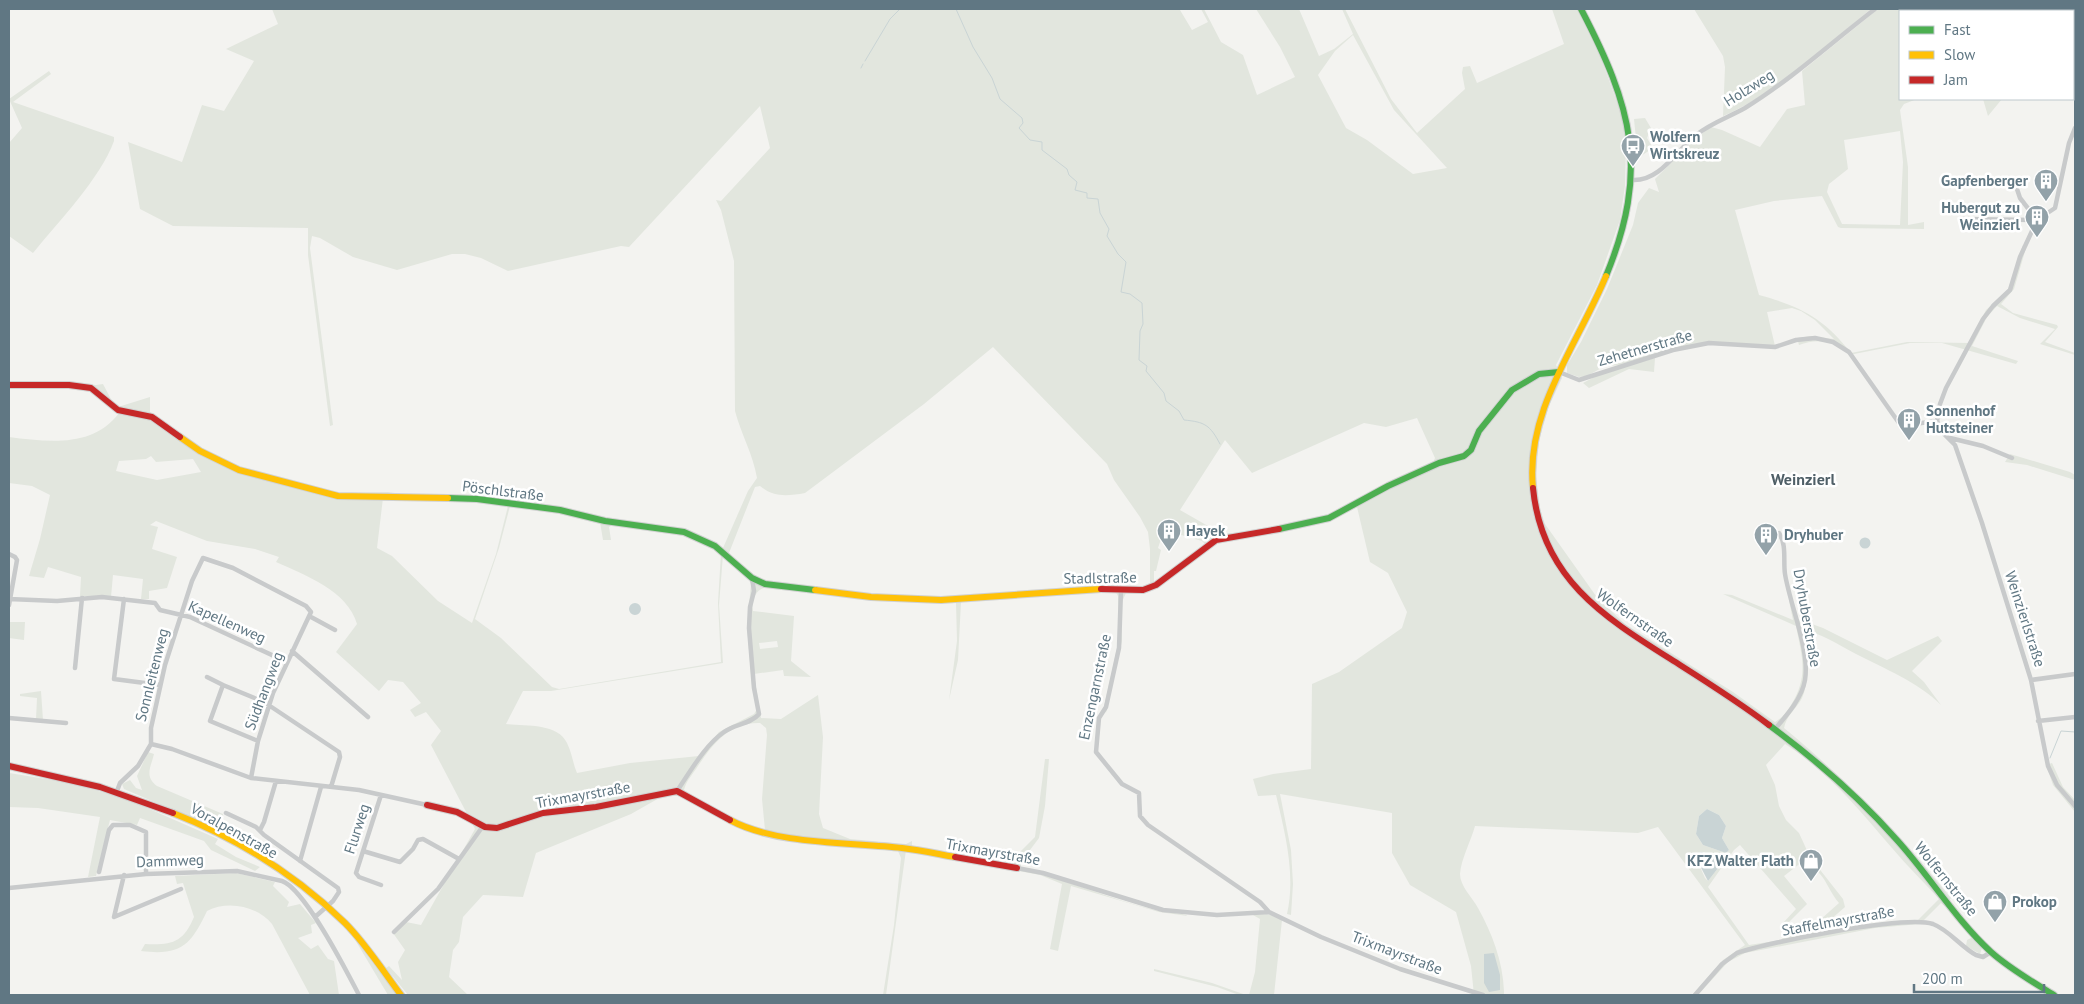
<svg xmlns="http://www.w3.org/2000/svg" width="2084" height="1004" font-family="'PT Sans',sans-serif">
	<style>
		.green { fill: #e2e6de; fill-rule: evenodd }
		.water { fill: #c9d4d5 }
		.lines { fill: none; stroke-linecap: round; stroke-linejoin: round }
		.stream { stroke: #c9d4d5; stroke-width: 1 }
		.fast-casing { stroke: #d0d1d1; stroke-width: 8 }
		.slow-casing { stroke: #d0d1d1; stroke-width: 8 }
		.jam-casing { stroke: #d0d1d1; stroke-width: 8 }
		.street { stroke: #c8cacb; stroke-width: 4.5 }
		.fast { stroke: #4caf50; stroke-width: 6 }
		.slow { stroke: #ffc107; stroke-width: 6 }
		.jam { stroke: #c62828; stroke-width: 6 }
		.labels { text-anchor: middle; stroke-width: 5; stroke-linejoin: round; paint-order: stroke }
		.street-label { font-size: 15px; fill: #607783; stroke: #fff }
		.poi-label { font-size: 15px; font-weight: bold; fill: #607783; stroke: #fff; text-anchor: start }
		.neighbourhood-label { font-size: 16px; font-weight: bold; fill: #4f5f67; stroke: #fff }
	</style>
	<rect width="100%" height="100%" fill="#f3f3f0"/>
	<path class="green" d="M272,9L1180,10L1192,30L1208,22L1201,9H1204L1221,42L1243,55L1257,95L1295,77L1280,47L1256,9H1299L1319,56L1334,49L1353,34L1342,9H1345L1391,99L1417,133L1465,89L1462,73L1463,67L1470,66L1477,83L1564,44L1552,9H1577L1601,58L1623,119L1626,144L1625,186L1620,220L1597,285L1556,365L1562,378L1549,406L1539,440L1536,476L1540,509L1545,524L1596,596L1609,609L1625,624L1733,692L1775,722C1782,718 1787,712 1791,705C1809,676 1802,657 1796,626L1723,594L1732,595L1793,620L1789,601H1793L1798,619L1823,628L1887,660L1938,636L1942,641L1912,671L1924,682L1941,705C1918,682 1885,669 1856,654C1837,644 1821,633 1800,629C1804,651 1812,676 1802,698C1797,708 1786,716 1784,728C1846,779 1900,835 1951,898L1947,904L1948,909L1941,903L1920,924L1875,928L1745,953L1728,962L1698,995H1692L1723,960L1745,945L1658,827L1638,833L1475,826C1471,841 1461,859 1460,874C1460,886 1472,897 1478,908C1492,933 1503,962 1504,991V995H1474L1471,966L1456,912L1410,885L1392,853V813L1280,794L1291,850L1293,884L1291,915L1287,914C1296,875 1285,833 1276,795L1258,796L1253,779L1273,774L1311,769L1312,684L1339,672L1402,628L1407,612L1388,573L1370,562L1357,507C1326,521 1294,529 1261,535C1241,539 1221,536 1205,549V544L1202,541L1164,530L1158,548L1161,550L1156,571H1154V588L1145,592L1126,593L1121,604L1122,641L1106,713L1104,707L1119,639L1118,596L1115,591H1078L961,602L958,660L949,700L957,641L956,603L885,600L768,587C756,588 751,600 753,611L794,616L791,661L811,677L784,676L783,670L754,674L761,718L781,719L818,695L823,737L819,814L823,828L850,839L906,844L912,841V846L1003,863L1010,862L1035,837L1045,759H1049L1045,806L1039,838L1021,862V870C1067,879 1110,899 1155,910C1165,913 1181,912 1188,916L1159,912L1071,886L1058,951L1050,949L1062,884L1040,875L906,850L886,995H883L894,925L901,858L898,851L793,840L756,832L728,822L685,797L670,795L661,797L631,814L536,853L523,897L483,895L463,917L459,942L453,950L449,977L468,995H408L386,968L389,966L402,980L398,962L405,950L393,933L406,922L421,925L475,829L431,745L441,731L426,712L415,717L410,710L421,703L403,682L388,680L379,691L336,652L357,624C348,591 305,575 276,562L279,557L255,549L207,541L156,521L150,525L158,527L152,549L177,557L167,588L149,591V599H141L143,579L113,575L111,597L80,596L81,577L48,567L44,578L29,576L40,539L50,495L32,486L9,483V437C48,442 93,448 119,413C109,408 105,398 95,392C75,380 32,386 9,386V383L59,382L96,385L103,384L113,403L118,407L150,397V412L188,441L213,456L249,471L296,485L339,494L388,492L409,495L464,496L547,506L607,519L682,529L723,548L748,491L757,478C753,454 741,434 735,411L734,261L721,210L716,200L721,201L770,148L760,106L629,247L621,246L508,271L481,258L465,254H452L397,270L353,257L320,238L312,236L310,248L333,425L330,426L308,255V228L173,226L140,209L128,142L182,162L202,105L224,111L254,61L226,49L278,24ZM1353,35L1394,110L1447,168L1413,174L1367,140L1346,128L1318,75L1335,51ZM993,347L1107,464L1114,480L1140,517L1148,532L1150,549V584L1138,588L1073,587L995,596L940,598L871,594L774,584C755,579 743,566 729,553L755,487L760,486C774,498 788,496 805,493L924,404ZM1417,418L1435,458L1433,463L1379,488L1326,517L1260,531L1222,534L1180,510L1225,440L1252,473L1364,423L1386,427ZM151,456L156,462L193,459L201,472L157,480L116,471L119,461L146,459ZM383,498L480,501L508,506L496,554L472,623L438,601L392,556L377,548ZM510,506L554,511L600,522L603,540H611L609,527C616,522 624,525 632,526C664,529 695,533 721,553L718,603L721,662L559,689L552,687L501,638L475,619L499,548ZM723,555L746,574L751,584L747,626L752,687L757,709L754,714L719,732L699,756L630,763L577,773C573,764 572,753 567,743C558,723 525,726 506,724L523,691H551L723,663L719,605ZM777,641L778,647L760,649L759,643ZM760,723L766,728L767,735L762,799L765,830L725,816L684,790C686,781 693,774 698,766C713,744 729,722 760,723ZM1785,744C1828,771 1859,810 1892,848C1907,866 1924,882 1939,899L1918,920L1885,922L1814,934L1845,907L1843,899L1810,857L1799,833L1786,820L1779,806L1775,785L1766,765ZM1707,809L1719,815L1726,826L1722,838L1729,850L1726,853L1703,845L1696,834L1699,816ZM1740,845L1796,909L1783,923L1789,930L1781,940L1749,945L1708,887L1734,850ZM1701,852L1721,860L1722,863L1708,881L1705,878L1695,856ZM1802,862C1828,874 1823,883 1839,903L1802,936L1787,924L1807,904L1784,876Z
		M1694,9H1871C1829,43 1772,96 1723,116L1725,67L1723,56Z
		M1878,9H2022L2021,11H1900V99H1917L1904,104L1900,110L1908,167V225L1924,222V229L1841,228L1838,227L1822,196L1774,201L1735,210L1759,295C1800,306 1824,318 1851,353L1907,342L1969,343L1986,310L2008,290L2023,245L2026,248L2014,289L2001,304L2013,313L2057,325L2058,327L2045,342L2075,353V355L2040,344L2055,329L2020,318L1997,306L1987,317L1972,346L2018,361L2016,364L1942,343H1910L1849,355C1837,340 1816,338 1799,345L1797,338L1811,336L1834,339L1815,320L1801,311L1792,308L1767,312L1775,346L1711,342L1623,365L1605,366L1587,376L1579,377L1567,373V365L1581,342L1607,289L1633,225L1638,203L1649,188L1659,192L1655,179L1696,138L1711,127L1722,130L1760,147L1787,109L1805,105L1802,71ZM1900,131L1903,162L1900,225L1842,224L1827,192L1829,184L1848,169L1844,140Z
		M49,71L51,74L13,102L114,137V141C100,179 59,221 33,253L9,236V143L22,128L9,99Z
		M1983,99H2002L1988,116Z
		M1645,118L1651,128L1647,138L1653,148L1638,158L1634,119Z
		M1655,358L1654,372L1629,369L1589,388L1583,383L1602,373Z
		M2010,454L2070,472L2075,475V480L2027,465L2005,462Z
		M9,622H25L24,640L9,638Z
		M41,691L43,720L36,719L37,698L20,696V694Z
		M148,752L154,754C151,767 144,776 157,786L223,814L222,831L124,789L122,784L130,780L136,788L142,790L137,776Z
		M2052,763L2063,787L2075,800V812L2053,785L2046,765Z
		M9,773L71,783L129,800L218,839L215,844L236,857L260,867L255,871L211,850L204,841L140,818L137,825L110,820L96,876L88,877L100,817L38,808L9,807Z
		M236,873L275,882L273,886L289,902L287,907L300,904L316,923L311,925L312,933L298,938L311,949L318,945L328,959L334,961L339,995H310L272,924C257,906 228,900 207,911C191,945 181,956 141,951L145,944C172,945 183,943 194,917L183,883L177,884L175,876Z
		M1261,913L1271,915L1282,920L1274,995H1249L1255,972L1260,919L1253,915Z
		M1973,937L1982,948L1980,954L1966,946L1967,940Z
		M354,938L397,995H388Z
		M1154,969L1212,983L1246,995H1239L1217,987L1154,971Z"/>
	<path class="water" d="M1859.5 543a5.5 5.5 0 1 1 11 0a5.5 5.5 0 1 1-11 0Z
		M629 609a6 6 0 1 1 12 0a6 6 0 1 1-12 0Z
		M1707,809L1719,815L1726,826L1722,838L1729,850L1726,853L1703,845L1696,834L1699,816Z
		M1701,852L1721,860L1722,863L1708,881L1695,856Z
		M1494,953L1500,975V990L1489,992L1484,983V954Z"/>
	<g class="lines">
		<path class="stream" d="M956,9L973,47L992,78L1000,99L1022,118L1023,123L1019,128L1030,140L1042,142V150L1067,169L1069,175L1077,182L1075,190L1087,193V198L1098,199L1100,213L1109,229L1107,236L1118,254L1126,262L1121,292L1130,294L1142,303L1143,324L1140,331L1139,360L1147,366L1146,371L1164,393L1166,401L1179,411L1184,420C1205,422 1210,425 1220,444
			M865,61L890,19L900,9
			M861,68L863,64
			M2050,758L2061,731L2075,732"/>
		<defs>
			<path id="fast" d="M1581,9C1632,107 1650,169 1606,276
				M448,498L477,499L560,510L605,521L684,532L715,546L752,578L765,584L815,590
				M1279,529L1329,518L1388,486L1439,463L1464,456L1471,450L1479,431L1512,390L1539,374L1559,372
				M1769,725C1815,759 1858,796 1896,839C1929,875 1955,919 1991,952C2010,969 2033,982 2054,995"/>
			<path id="slow" d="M180,437L200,451L239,470L338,496L448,498
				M1533,488C1525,411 1578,344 1606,276
				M815,590L871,597L941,600L1101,589
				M173,813C236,838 296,875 345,923C366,944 383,971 401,995
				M730,820C776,845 851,842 902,848C920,850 938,854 955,857"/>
			<path id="jam" d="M9,385H69L91,388L118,410L152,417L180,437
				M1533,488C1542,582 1609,620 1680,665C1710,684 1740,703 1769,725
				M1101,589L1143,590L1156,585L1216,540L1279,529
				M9,766L100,787L173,813
				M427,805L457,812L485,827L497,828L543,813L596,807L677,791L730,820
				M955,857L1017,868"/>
		</defs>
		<use href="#fast" class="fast-casing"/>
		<use href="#slow" class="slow-casing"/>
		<use href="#jam" class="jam-casing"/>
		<path class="street" d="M2075,128L2069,143L2055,208L2037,220L2020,257L2010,290L1993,306L1983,319L1946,388L1940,404L1937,421L1942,432L1955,445L1982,523L2031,680L2048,766L2057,785L2075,806
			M1633,180C1660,181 1676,151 1696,135C1711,123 1729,117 1745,108C1792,79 1832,42 1875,9
			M2017,189L2020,198L2037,220
			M1961,219L2037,220
			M1559,372L1579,380L1673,350L1709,343L1775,347L1796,340L1815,338L1833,342L1849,352L1899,423L1906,425L1937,421
			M1950,438L1983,446L2012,458
			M9,554L15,557L17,560L9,605
			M1121,590L1119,648L1106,707L1099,718L1096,752L1122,784L1139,793L1140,816L1148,825L1260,902L1269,912
			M9,599L57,601L102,597L155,603L160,610L190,617L287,662
			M124,599L114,679L160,685
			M311,617L335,630
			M292,651L368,717
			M75,668L82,598
			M207,677L223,685
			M2031,680L2075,674
			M9,718L66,723
			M2038,721L2075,717
			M1775,729C1787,715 1802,698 1805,680C1810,650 1790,605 1785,574C1783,561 1787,545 1779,533
			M258,741L210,721L223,685L264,702L339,752L340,757L331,787
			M151,744L172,749L251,778L359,790L427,805
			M117,791L120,783L138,766L151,744V728L165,665L192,581L203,558L233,568L306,606L311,612L273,693L258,741L251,778
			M677,791C690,772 705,745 724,732C734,724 751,724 759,714L754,688L749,628L750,607L754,591L752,578
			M226,813L256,827L264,835L338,888L339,892L333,901L315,917
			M260,830L264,822L276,781
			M363,851L400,862L413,849L418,840L423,839L459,859
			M300,861L321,787
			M1017,868L1043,873L1163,910L1217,915L1269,912L1321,937L1400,969L1483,995
			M99,872L109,830L113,825H130L146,832V874
			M124,875L114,917L181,889
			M381,885L359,877L356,873L381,795
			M9,888L146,874L237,871L282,881C305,889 347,972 359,995
			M394,932L438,889L483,826
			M1695,995L1722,964L1737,953C1769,942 1905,915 1933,924C1949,930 1961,947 1976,955L1983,957L1991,952"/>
		<use href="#fast" class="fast"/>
		<use href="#slow" class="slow"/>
		<use href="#jam" class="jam"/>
	</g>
	<defs>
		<symbol id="bus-pin" viewBox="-11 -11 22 30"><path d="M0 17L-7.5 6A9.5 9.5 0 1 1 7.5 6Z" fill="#93a2a9" stroke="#fff"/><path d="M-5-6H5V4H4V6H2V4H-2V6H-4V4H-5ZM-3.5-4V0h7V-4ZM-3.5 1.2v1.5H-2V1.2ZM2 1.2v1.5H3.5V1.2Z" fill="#fff"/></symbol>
		<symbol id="building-pin" viewBox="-11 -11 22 30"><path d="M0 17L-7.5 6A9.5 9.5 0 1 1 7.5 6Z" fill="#93a2a9" stroke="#fff"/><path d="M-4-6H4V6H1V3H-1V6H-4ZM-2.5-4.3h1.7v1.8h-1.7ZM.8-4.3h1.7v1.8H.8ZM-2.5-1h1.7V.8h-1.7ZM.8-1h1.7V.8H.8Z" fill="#fff"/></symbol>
		<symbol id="shop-pin" viewBox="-11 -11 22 30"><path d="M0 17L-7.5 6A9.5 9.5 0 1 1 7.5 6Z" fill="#93a2a9" stroke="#fff"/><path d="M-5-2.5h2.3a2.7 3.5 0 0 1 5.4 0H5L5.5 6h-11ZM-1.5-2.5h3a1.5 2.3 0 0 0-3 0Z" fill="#fff"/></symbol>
	</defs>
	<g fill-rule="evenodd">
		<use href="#bus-pin" x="1619" y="132" width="28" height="38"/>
		<use href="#building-pin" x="2032" y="167" width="28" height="38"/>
		<use href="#building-pin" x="2023" y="203" width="28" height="38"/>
		<use href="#building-pin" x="1895" y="406" width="28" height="38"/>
		<use href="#building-pin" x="1155" y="517" width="28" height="38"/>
		<use href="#building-pin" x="1752" y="521" width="28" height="38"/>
		<use href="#shop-pin" x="1797" y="847" width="28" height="38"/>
		<use href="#shop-pin" x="1981" y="888" width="28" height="38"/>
	</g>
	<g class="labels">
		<g class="street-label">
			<text transform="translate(1749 88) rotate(-32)" y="5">Holzweg</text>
			<text transform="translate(1645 348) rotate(-16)" y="5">Zehetnerstraße</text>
			<text transform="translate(503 491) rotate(7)" y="5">Pöschlstraße</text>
			<text transform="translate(1100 578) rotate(-1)" y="5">Stadlstraße</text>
			<text transform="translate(1635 618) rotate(35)" y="5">Wolfernstraße</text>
			<text transform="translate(1807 618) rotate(80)" y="5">Dryhuberstraße</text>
			<text transform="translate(2025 619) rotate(72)" y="5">Weinzierlstraße</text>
			<text transform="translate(227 622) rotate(24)" y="5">Kapellenweg</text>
			<text transform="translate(152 675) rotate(-76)" y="5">Sonnleitenweg</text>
			<text transform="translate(1095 687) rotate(-78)" y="5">Enzengarnstraße</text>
			<text transform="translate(264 691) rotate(-69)" y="5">Südhangweg</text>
			<text transform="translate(583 795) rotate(-10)" y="5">Trixmayrstraße</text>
			<text transform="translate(357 829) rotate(-72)" y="5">Flurweg</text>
			<text transform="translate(234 831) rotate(29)" y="5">Voralpenstraße</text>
			<text transform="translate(993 852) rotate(10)" y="5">Trixmayrstraße</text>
			<text transform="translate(170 861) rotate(-2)" y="5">Dammweg</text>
			<text transform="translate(1946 879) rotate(51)" y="5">Wolfernstraße</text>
			<text transform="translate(1838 921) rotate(-10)" y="5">Staffelmayrstraße</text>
			<text transform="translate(1397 953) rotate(21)" y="5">Trixmayrstraße</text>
		</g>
		<g class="poi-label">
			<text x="1650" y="142">Wolfern<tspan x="1650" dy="17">Wirtskreuz</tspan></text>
			<text x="2028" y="186" text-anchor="end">Gapfenberger</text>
			<text x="2020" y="213" text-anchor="end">Hubergut zu<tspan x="2020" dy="17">Weinzierl</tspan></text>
			<text x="1926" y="416">Sonnenhof<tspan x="1926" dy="17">Hutsteiner</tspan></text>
			<text x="1186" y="536">Hayek</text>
			<text x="1784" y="540">Dryhuber</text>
			<text x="1794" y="866" text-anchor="end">KFZ Walter Flath</text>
			<text x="2012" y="907">Prokop</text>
		</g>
		<g class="neighbourhood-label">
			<text x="1803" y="485">Weinzierl</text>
		</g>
	</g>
	<rect width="2084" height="1004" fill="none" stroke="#607783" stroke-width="20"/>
	<rect x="1899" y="10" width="175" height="90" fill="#ffffff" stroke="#bfc9cd"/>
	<rect x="1909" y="26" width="25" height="8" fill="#4caf50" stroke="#bfc9cd"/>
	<text x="1944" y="35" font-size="15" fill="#607783">Fast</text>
	<rect x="1909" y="51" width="25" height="8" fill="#ffc107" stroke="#bfc9cd"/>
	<text x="1944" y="60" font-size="15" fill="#607783">Slow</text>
	<rect x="1909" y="76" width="25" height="8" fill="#c62828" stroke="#bfc9cd"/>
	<text x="1944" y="85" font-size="15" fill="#607783">Jam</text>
	<path d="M1914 984v8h130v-8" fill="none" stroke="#607783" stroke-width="2.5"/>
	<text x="1922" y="984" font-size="15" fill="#607783" stroke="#ffffff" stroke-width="4" paint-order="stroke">200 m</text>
</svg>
